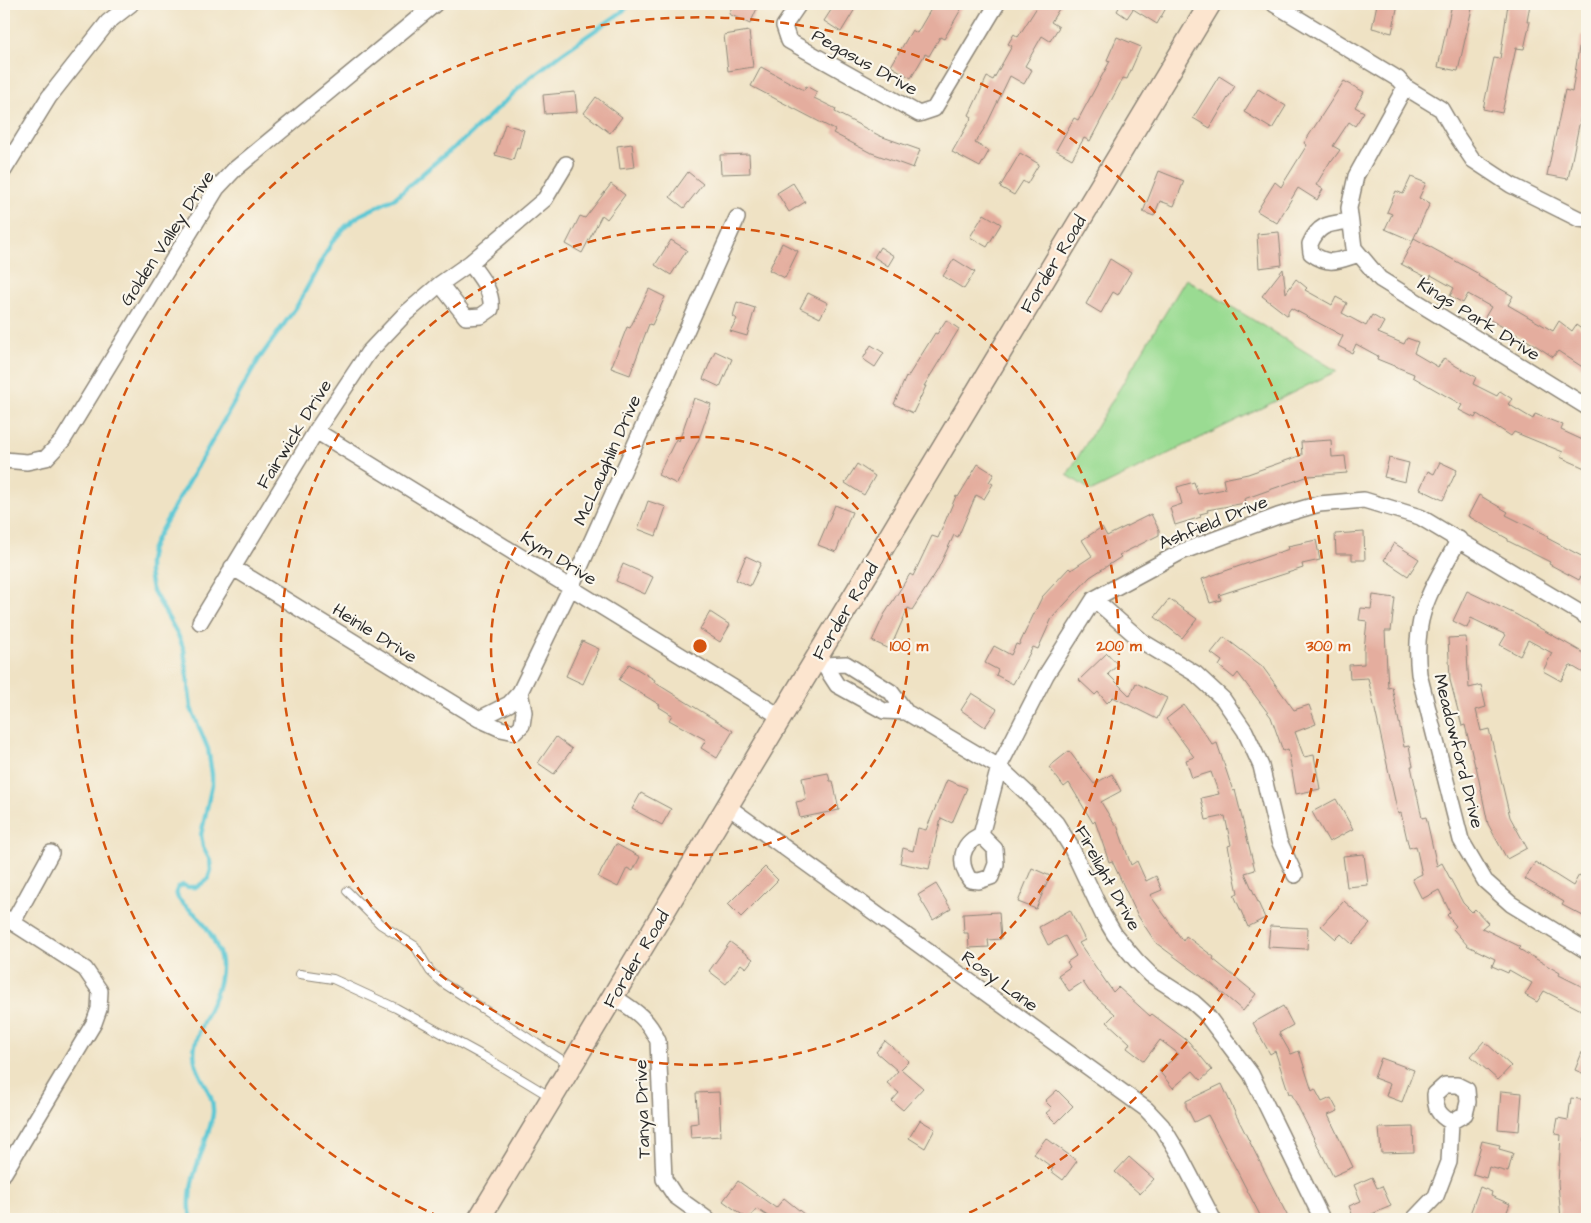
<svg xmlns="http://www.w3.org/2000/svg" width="1591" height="1223" font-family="'Architects Daughter',sans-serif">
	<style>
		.green { fill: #9adb92; stroke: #62835e }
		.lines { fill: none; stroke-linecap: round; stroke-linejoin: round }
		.stream { stroke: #5bc7d4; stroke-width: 4.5 }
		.building { fill: #e4ad9e }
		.lane-casing { stroke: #8d8678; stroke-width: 10 }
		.street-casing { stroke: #8d8678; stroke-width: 18 }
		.secondary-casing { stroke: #8d8678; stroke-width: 24 }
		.lane { stroke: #fff; stroke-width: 8 }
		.street { stroke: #fff; stroke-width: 15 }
		.secondary { stroke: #fce5cf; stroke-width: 21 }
		.ring { fill: none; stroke: #d5540f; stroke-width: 2.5; stroke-dasharray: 9 6 }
		.labels { text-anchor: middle; stroke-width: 4.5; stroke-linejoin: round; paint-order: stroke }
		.street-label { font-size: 18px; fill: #2b2b2b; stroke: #fbf7ec }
		.centre { fill: #d5540f; stroke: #fbf7ec; stroke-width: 2.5 }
		.ring-label { font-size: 15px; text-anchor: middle; font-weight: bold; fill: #d5540f; stroke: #fbf7ec; stroke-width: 4.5; stroke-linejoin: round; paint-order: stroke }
	</style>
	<rect width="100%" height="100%" fill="#fbf7ec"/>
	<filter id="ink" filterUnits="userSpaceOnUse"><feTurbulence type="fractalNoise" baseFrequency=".02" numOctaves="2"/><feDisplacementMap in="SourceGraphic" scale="10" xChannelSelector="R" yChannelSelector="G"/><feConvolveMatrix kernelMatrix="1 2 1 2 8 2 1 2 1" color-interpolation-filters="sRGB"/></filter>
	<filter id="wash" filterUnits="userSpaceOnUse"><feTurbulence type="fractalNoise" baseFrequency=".0096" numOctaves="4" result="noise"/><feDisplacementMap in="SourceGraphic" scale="20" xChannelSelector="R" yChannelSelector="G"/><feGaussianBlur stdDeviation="1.12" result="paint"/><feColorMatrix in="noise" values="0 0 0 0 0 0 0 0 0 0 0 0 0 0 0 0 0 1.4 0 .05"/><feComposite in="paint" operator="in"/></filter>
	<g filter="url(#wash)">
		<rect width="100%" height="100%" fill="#efe2c4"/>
		<path class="green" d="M1186,279L1337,371L1092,491L1067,475Z"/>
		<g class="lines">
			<path class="stream" d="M191,1219C186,1191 196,1168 205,1142C208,1132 212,1123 213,1113C215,1088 189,1072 195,1045C202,1015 222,996 221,963C220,948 207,926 197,916C192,910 182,905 178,898C176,894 176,891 178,887L183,885L188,887H197L208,879L211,870L210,860L203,847L201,835L212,785V774L208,749L191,708L184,650L178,635L152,589L149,573V562L151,551L156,539L259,359L297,306L332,242L346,226L360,215L395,198L437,161L467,137L531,77L561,54L619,14L631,4"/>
		</g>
		<g id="blocks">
			<path class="building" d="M733,4H759L750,24L729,14Z
				M835,4H858L841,32L824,21Z
				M934,4H964L944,39L940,37L929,56L925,54L911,78L891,66L912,30L917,33Z
				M1039,4H1062L1051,22L1059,27L1050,41L1042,36L1025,66L1032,70L1024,84L1010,76L987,124L975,143L989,151L980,167L952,152L972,117L969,115L987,77L993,80L1012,46L1008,44L1014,34L1018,37Z
				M1121,4H1159L1166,8L1157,24L1133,9L1127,18L1117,11Z
				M1377,4H1398L1392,33L1372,28Z
				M1452,4H1473L1458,71L1438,67Z
				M1508,4H1530L1527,22H1530L1524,49L1516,48L1502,113L1483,109L1494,58L1500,59Z
				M749,31L753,67L728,71L724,35Z
				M1581,35H1587V86L1568,179L1547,175L1565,90L1572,92Z
				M1117,37L1141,47L1127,79L1123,78L1090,141L1084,138L1072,159L1056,150L1074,118L1078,120L1110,61L1107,60Z
				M761,67L804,90L806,86L817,92L814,98L836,109L835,112L880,136L920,150L913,168L869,152L833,133L835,130L751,86Z
				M1219,76L1235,86L1210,128L1193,118Z
				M1344,81L1364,92L1355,107L1364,112L1355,126L1349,122L1333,146L1340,150L1332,161L1331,160L1316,185L1323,189L1317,200L1298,188L1277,223L1257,211L1275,182L1281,187L1307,145L1304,143Z
				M1258,89L1286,106L1272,129L1244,112Z
				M575,92L577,112L545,114L543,95Z
				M596,97L622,117L610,133L584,113Z
				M505,124L524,130L519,148L517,147L513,160L495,155Z
				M632,144L635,167L620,169L617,146Z
				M1020,153L1039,164L1027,184L1023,181L1014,195L1000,187Z
				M749,154L750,173L721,174L720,155Z
				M1159,171L1184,181L1174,206L1160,201L1154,216L1143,212Z
				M688,172L703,184L684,208L670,197Z
				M1411,177L1426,183L1419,198L1430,203L1413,240L1414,238L1479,274L1478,276L1513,296L1508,305L1553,331L1559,321L1572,331L1576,325L1587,333V370L1558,351L1553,357L1535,345L1485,317L1491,307L1468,294L1463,303L1450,296L1454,288L1431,275L1430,279L1401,264L1413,241L1385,229L1392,214L1387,212L1396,191L1403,194Z
				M793,183L805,202L789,212L777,193Z
				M611,184L625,195L607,219L602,215L582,253L566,244L580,216L585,218Z
				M984,214L1001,224L987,247L970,237Z
				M1279,232L1282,265L1259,268L1257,234Z
				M671,240L687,250L671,275L655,265Z
				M782,243L798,251L785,278L769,270Z
				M880,247L894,256L888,266L874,257Z
				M954,259L975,272L964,289L943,276Z
				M1110,259L1131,272L1118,295L1113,292L1101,313L1086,304Z
				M1283,269L1286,293L1296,279L1307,288L1305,290L1332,305L1336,297L1347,303L1342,313L1366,326L1372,315L1384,322L1378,333L1404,344L1407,338L1418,342L1414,353L1438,367L1444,358L1456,366L1476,377L1473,384L1497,396L1500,391L1512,399L1508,404L1533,419L1535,414L1563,425L1561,430L1587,442V469L1560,457L1563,452L1514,432L1511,436L1477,414L1475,418L1459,410L1462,405L1413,377L1414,374L1377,359L1378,356L1356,344L1352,353L1338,346L1343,336L1291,308L1288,312V316L1262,296Z
				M649,289L665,297L652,325L649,324L630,375L611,368L627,327L630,328Z
				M808,293L828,303L820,318L800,308Z
				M737,302L755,308L747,336L730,331L737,319L733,316Z
				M946,320L959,329L924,386H926L913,413L894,404L906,377L907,378L935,333L937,334Z
				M871,345L884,353L875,367L863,359Z
				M715,351L732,359L720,387L703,379Z
				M694,398L711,404L699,439L677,484L658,475L676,439L679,441Z
				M1331,440L1332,457L1345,456L1347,473L1309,476L1244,499L1245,503L1207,510L1208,512L1200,514L1201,517L1175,525L1170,508L1182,504L1177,487L1194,482L1198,494L1225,489L1223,479L1248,474L1302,455L1301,442Z
				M1389,458L1409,463L1405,482L1384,477Z
				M1440,462L1457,470L1443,500L1420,489L1428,471L1434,474Z
				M857,464L875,476L864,495L845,483Z
				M978,464L994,474L989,482L993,484L984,499L976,495L958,537L954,535L937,571L912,610L908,608L890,649L872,641L884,615L910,574L913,576L932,536L938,538L956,496L958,497Z
				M1479,495L1508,512L1506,515L1548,536L1547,538L1587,559V565L1579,580L1549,564L1550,562L1508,541V539L1468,516Z
				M648,501L666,507L656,536L638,529Z
				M835,505L852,512L836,552L818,545Z
				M1151,514L1159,530V535L1119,555L1121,557L1090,577L1052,618L1038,649L1033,647L1013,684L996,675L998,670L985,663L994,646L1011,655L1016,644L1019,645L1042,597L1069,568L1071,570L1092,556L1082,540L1102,527L1107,536Z
				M1364,532L1365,560H1352V554H1336L1335,534Z
				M1316,540L1320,560L1302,564L1303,568L1219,595L1221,600L1210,603L1202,579L1289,549L1288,546Z
				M1394,543L1419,559L1408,576L1384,560Z
				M746,556L761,563L750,586L736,580Z
				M623,564L653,577L645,594L616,581Z
				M1467,591L1517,615L1587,655V675L1570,665L1561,681L1543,671L1552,653L1528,640L1520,656L1500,645L1506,635L1471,618L1467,628L1453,621Z
				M1373,595L1395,598L1391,631H1385L1388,688L1392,687L1404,747L1409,746L1413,766H1411L1422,818L1426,817L1437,866L1442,863L1463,903L1472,912L1475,909L1488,923L1482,928L1521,947L1519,949L1560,973L1559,975L1587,989V1013L1544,991L1537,1002L1525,995L1532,983L1509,970L1508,973L1492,966L1495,959L1468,946L1453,929L1456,926L1447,915L1450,912L1439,890L1422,899L1412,879L1422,874L1416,846L1409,848L1401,813L1398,814L1368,678L1350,679L1349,665L1364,664V649L1367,621L1359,620L1361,608L1371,609Z
				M1169,599L1197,619L1182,638L1155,617Z
				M710,612L730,625L720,642L700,629Z
				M1224,637L1262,666L1294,710L1309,705L1316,724L1295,732L1304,757L1314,755L1320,789L1296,794L1288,749L1283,751L1271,717L1238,673L1234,678L1219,666L1222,661L1211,653Z
				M1466,637L1469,688L1481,685L1486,707L1476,710L1481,731L1489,729L1510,817L1527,848L1507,859L1488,824L1476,766H1475L1465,725L1462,726L1450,680L1448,638Z
				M582,641L599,649L583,684L566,676Z
				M1107,653L1118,665L1108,674L1130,696L1136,683L1167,698L1157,719L1113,697L1107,703L1098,692L1095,695L1079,680Z
				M629,664L655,680L654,682L733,731L717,758L701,748L706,740L669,720L672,715L659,707L660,705L619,680Z
				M972,693L997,709L985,727L961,710Z
				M1184,705L1213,745L1217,743L1233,791L1235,790L1255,870L1245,873L1265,918L1248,927L1234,895L1238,893L1228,846L1231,845L1225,816L1206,820L1201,798L1219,794L1211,772L1192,778L1186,760L1194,757L1166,719Z
				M556,737L572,749L554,774L538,763Z
				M1069,751L1094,784L1112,774L1121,791L1101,802L1115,825H1117L1131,865L1137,861L1146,881L1156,876L1162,890L1150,895L1183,941L1186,936L1214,957L1213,959L1256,994L1243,1011L1213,985L1156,943L1138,916L1112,861L1109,862L1095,821L1093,823L1069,783L1064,787L1049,767Z
				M828,773L830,781H833L839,810L800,818L796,802L806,800L802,778Z
				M947,780L967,788L952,823L941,818L929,869L900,863L903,848L913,851L918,828L926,830Z
				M641,793L671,809L662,825L632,809Z
				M1336,799L1353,829L1329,842L1312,812Z
				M616,844L640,857L633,871L627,868L618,887L598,877Z
				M1364,854L1368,885L1347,887L1343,856Z
				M1535,862L1573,886L1579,875L1587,880V918L1562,905L1564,902L1525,879Z
				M765,867L778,880L741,917L728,904Z
				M1032,868L1050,876L1036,909L1018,902Z
				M936,884L951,909L933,920L918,895Z
				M1344,901L1370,924L1352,944L1341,934L1336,939L1321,926Z
				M1070,910L1085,940L1079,943L1113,992L1118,987L1150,1016L1152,1014L1189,1042L1212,1070L1201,1080L1193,1071L1173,1088L1159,1071L1179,1054L1160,1040L1144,1061L1127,1048L1130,1043L1107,1022L1115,1014L1089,991L1083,982L1069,991L1058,975L1070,967L1067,962L1076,956L1065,936L1048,945L1039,927Z
				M999,912L1001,939L988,940L989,947L969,948L968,933H964L963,914Z
				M1270,926L1308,928L1307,949L1268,947Z
				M730,942L753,959L746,968L741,964L726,984L709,971Z
				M1283,1006L1293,1025L1279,1033L1291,1054L1299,1051L1312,1091L1315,1089L1322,1102L1331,1098L1338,1111L1328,1115L1353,1167L1333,1176L1291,1093L1289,1094L1275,1051L1270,1054L1253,1023Z
				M1587,1040V1075L1575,1070Z
				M885,1041L909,1061L901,1069L923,1088L903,1110L892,1101L899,1093L887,1083L898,1071L876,1052Z
				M1484,1041L1511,1066L1498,1080L1471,1056Z
				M1381,1058L1414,1070L1402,1102L1386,1096L1390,1084L1374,1078Z
				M1222,1084L1236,1115L1289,1219H1262L1208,1115L1194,1122L1186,1106V1101Z
				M1057,1090L1073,1106L1056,1123L1046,1113L1052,1108L1045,1101Z
				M1501,1091L1522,1093L1519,1131L1498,1129Z
				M719,1092L721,1136L691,1138L690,1124L698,1123L696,1093Z
				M1571,1098L1587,1100V1139L1585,1138L1583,1190H1585L1587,1219H1561L1558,1183L1561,1135L1555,1134L1558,1118L1568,1120Z
				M920,1120L935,1129L925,1148L909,1138Z
				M1413,1127L1414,1152L1381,1153L1379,1128Z
				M1046,1138L1077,1161L1063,1180L1051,1171L1053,1168L1034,1154Z
				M1482,1141L1500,1145L1499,1149L1513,1153L1508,1172L1489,1167L1486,1178L1473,1174Z
				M1129,1157L1154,1179L1140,1194L1115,1172Z
				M1372,1177L1377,1188L1382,1186L1391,1206L1360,1219H1354L1349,1206L1361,1201L1354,1185Z
				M738,1181L776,1208L784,1198L810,1219H767L769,1217L757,1209L748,1219L723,1201Z
				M1480,1187L1492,1192L1491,1196L1510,1204L1504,1219H1468Z"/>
		</g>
	</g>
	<g filter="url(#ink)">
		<use href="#blocks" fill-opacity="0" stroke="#8d8678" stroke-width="1"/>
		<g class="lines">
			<defs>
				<path id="lane" d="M347,891L380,924L415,946L430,971L443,983L570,1065
					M300,974L333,979L396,1008L485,1057L551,1097"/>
				<path id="street" d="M799,4L784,26L789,41L919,114L934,109L997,4
					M1274,4L1398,79L1405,87L1441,109L1456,135L1473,160L1511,185L1579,219L1587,220
					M1405,87L1356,176L1349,208L1354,248L1380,279L1587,407
					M4,170L49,97L108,22L131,4
					M1350,221C1330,224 1319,223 1310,244L1311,253C1330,267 1339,260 1359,254
					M440,284L466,317L481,316L491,309C493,291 480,277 470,263
					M316,431L781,717
					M4,460L27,462L46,458L63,440L217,188L234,170L435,4
					M1459,539C1432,589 1412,614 1419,674L1461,840L1485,881L1511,904L1587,951
					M232,567L479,719L509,704L520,692L571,587L737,218
					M1094,599L1143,642L1196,674L1223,699L1245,731L1261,766L1279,841L1295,875
					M200,622L316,431L368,353L405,314L440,284L470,263L545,199L566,164
					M815,660L824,665L846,664L891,692L906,712L999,767L1028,794L1056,823L1071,847L1103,915L1115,935L1136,960L1151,975L1193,1002L1205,1013L1251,1074L1322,1219
					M824,665L837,685L884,711L906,712
					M479,719L501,729L515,732L522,725L524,712L520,692
					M727,806L1146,1109L1162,1126L1179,1154L1213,1219
					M981,835L999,767L1046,675L1094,599L1181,552L1278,516L1319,504L1364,500L1420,517L1587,617
					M981,835L995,849L996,864L991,877L979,881L970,880C958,863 960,844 981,835Z
					M4,917L85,969L100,991L99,1009L94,1023L4,1173
					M13,922L51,853
					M614,997C634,1010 648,1018 658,1041L664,1179L675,1196L707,1219
					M1445,1085H1457L1467,1090L1468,1102L1465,1114L1451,1122C1438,1115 1435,1108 1435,1094Z
					M1414,1219L1436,1196L1449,1162L1451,1122"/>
				<path id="secondary" d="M479,1219L1210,4"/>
			</defs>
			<use href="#lane" class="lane-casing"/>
			<use href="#street" class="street-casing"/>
			<use href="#secondary" class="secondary-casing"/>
			<use href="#lane" class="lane"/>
			<use href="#street" class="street"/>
			<use href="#secondary" class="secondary"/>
		</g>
	</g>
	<g class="ring">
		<circle cx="700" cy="646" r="209"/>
		<circle cx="700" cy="646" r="419"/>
		<path d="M440 1217A628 628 0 1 1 960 1217"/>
	</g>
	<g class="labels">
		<g class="street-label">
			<text transform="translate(865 62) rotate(29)" y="6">Pegasus Drive</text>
			<text transform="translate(167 238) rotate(-57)" y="6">Golden Valley Drive</text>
			<text transform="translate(1053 264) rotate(-59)" y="6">Forder Road</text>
			<text transform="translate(1479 319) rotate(32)" y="6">Kings Park Drive</text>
			<text transform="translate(294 434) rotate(-58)" y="6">Fairwick Drive</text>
			<text transform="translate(607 460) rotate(-66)" y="6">McLaughlin Drive</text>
			<text transform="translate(1213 522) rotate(-22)" y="6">Ashfield Drive</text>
			<text transform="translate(559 558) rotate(32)" y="6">Kym Drive</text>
			<text transform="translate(845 611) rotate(-59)" y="6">Forder Road</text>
			<text transform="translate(375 633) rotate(32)" y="6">Heinle Drive</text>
			<text transform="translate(1459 751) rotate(76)" y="6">Meadowford Drive</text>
			<text transform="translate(1108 878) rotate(61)" y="6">Firelight Drive</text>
			<text transform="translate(636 959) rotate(-59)" y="6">Forder Road</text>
			<text transform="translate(1000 981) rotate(36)" y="6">Rosy Lane</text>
			<text transform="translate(642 1109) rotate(-92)" y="6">Tanya Drive</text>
		</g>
	</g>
	<circle cx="700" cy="646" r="8" class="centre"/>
	<g class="ring-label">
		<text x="909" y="651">100 m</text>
		<text x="1119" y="651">200 m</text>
		<text x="1328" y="651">300 m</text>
	</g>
	<rect width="1591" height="1223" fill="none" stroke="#fbf7ec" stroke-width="20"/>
</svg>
